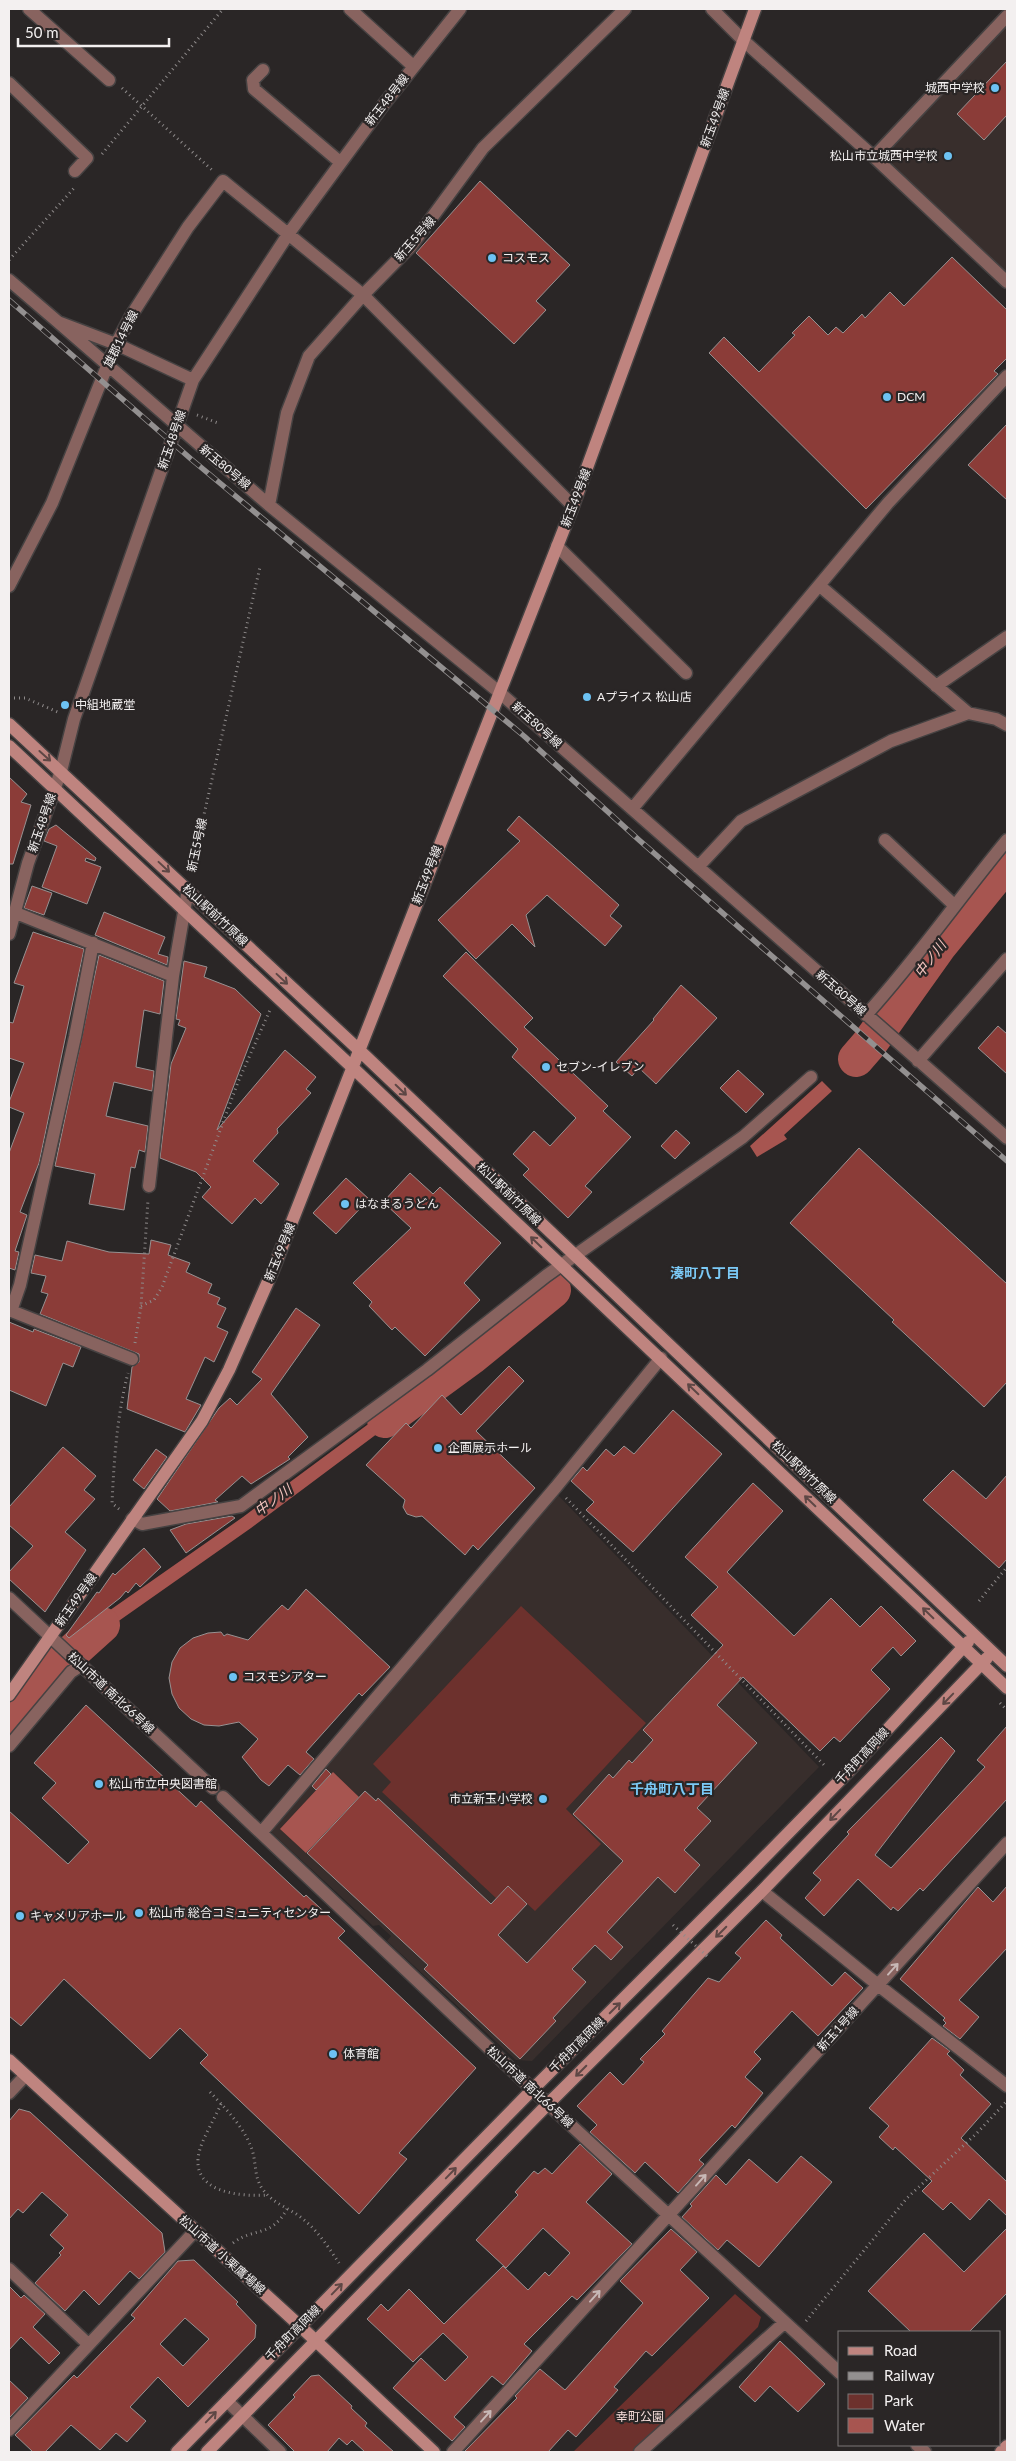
<svg xmlns="http://www.w3.org/2000/svg" width="1016" height="2461" font-family="Lato,'Noto Sans JP',sans-serif">
	<style>
		.built { fill: #382e2c }
		.green { fill: #6d312d }
		.water { fill: #a75550 }
		.lines { fill: none; stroke-linecap: round; stroke-linejoin: round }
		.river { stroke: #a75550; stroke-width: 36 }
		.building { fill: #8b3c38; stroke: #979191; fill-rule: evenodd }
		.street-casing { stroke: #464242; stroke-width: 15 }
		.secondary-casing { stroke: #464242; stroke-width: 15 }
		.path { stroke: #8f8b8b; stroke-width: 3; stroke-dasharray: 1 4; stroke-linecap: butt }
		.street { stroke: #88635f; stroke-width: 12 }
		.secondary { stroke: #bf847f; stroke-width: 12 }
		.rail-casing { stroke: #939090; stroke-width: 5.5 }
		.rail { stroke: #2a2626; stroke-width: 4; stroke-dasharray: 11; stroke-linecap: butt }
		.path-bridge { stroke: #8f8b8b; stroke-width: 3; stroke-dasharray: 1 4; stroke-linecap: butt }
		.oneway { stroke: #5e4745 }
		.oneway2 { stroke: #c8b8b6 }
		.poi-dot { fill: #6dc2f3; stroke: #2a2626; stroke-width: 2 }
		.labels { text-anchor: middle; stroke-width: 4.5; stroke-linejoin: round; paint-order: stroke }
		.poi-label { font-size: 12px; fill: #f3f0f0; stroke: #2a2626; text-anchor: start }
		.street-label { font-size: 12px; fill: #f3f0f0; stroke: #2a2626 }
		.park-label { font-size: 12px; fill: #f6ddda; stroke: #2a2626 }
		.water-label { font-size: 14px; font-style: italic; fill: #f3c3be; stroke: #2a2626 }
		.neighbourhood-label { font-size: 14px; font-weight: bold; fill: #7bc9f6; stroke: #2a2626 }
	</style>
	<rect width="100%" height="100%" fill="#2a2626"/>
	<path class="built" d="M1007,25V275L890,164L888,148Z
		M558,1495L819,1767L532,2061L516,2060L387,1941L391,1936L379,1925L373,1926L271,1832Z"/>
	<path class="green" d="M521,1606L646,1723L566,1809L601,1844L535,1911L508,1886L496,1898L382,1792L391,1782L373,1764Z
		M735,2294L761,2317L758,2327L632,2452H573Z"/>
	<path class="water" d="M822,1081L832,1091L784,1135L787,1139L757,1157L750,1146Z
		M548,1285L558,1293L473,1363L455,1374L448,1365Z
		M421,1385L429,1395L251,1528L103,1632L78,1653L68,1644L93,1622L243,1517Z
		M56,1657L66,1666L9,1735V1714Z
		M333,1772L359,1797L306,1853L280,1829Z"/>
	<g class="lines">
		<path class="river" d="M856,1059L869,1044L938,947L1007,862
			M385,1420L471,1357L553,1290
			M9,1726L61,1662L102,1625"/>
	</g>
	<path class="building" d="M1007,61V115L984,140L957,114Z
		M480,181L570,265L536,301L546,310L514,344L416,253Z
		M952,257L1007,310V358L994,371L998,374L866,509L709,353L724,337L759,372L795,335L792,333L809,316L828,335L836,327L843,333L862,314L865,318L890,292L904,306Z
		M1007,424V500L968,465Z
		M9,777L27,794L21,802L31,805L13,864H9Z
		M519,816L619,905L610,916L622,926L605,946L547,895L526,915L535,947L512,924L476,959L438,920L520,841L507,830Z
		M56,825L96,858L95,861L86,858L85,861L101,867L87,904L42,887L57,846L44,841L49,829Z
		M32,886L52,893L44,915L24,908Z
		M104,912L165,937L158,954L168,957L167,965L95,935Z
		M33,932L84,949L39,1163L20,1212L27,1215L15,1251L19,1252L15,1270L9,1268V1153L24,1113L9,1107V1102L24,1063L9,1058V1022L13,1023L24,986L14,983Z
		M466,952L533,1018L524,1027L608,1106L603,1111L631,1137L585,1186L592,1192L568,1218L523,1175L529,1169L513,1154L534,1131L550,1146L576,1118L512,1057L518,1049L443,976Z
		M99,955L164,981L160,1014L144,1010L136,1067L154,1071L152,1091L114,1082L106,1116L148,1126L145,1152L139,1150L135,1168L131,1167L124,1210L89,1204L95,1174L55,1166Z
		M184,961L207,967L204,977L235,989L261,1014L217,1130L285,1050L316,1077L306,1089L311,1093L277,1129L278,1133L253,1161L279,1184L261,1204L255,1198L232,1224L202,1197L211,1187L196,1172L160,1158L171,1064L186,1028L178,1025L180,1020L176,1019Z
		M681,985L717,1018L656,1084L639,1068L632,1076L616,1062L654,1020L653,1019Z
		M998,1026L1007,1034V1074L978,1048Z
		M738,1070L764,1094L746,1113L720,1088Z
		M676,1130L690,1143L675,1159L661,1146Z
		M859,1148L1007,1284V1382L984,1407L892,1322L894,1320L790,1223Z
		M410,1173L433,1194L440,1187L501,1243L464,1283L480,1300L425,1356L395,1327L392,1330L369,1306L372,1302L353,1283L411,1228L383,1202Z
		M346,1178L369,1199L336,1234L313,1213Z
		M151,1240L171,1245L168,1255L190,1263L186,1272L212,1284L208,1293L220,1298L217,1304L226,1308L217,1327L228,1332L214,1362L205,1357L186,1399L201,1405L185,1432L127,1409L132,1367L139,1362V1354L40,1314L48,1294L41,1292L46,1276L31,1273L35,1255L62,1261L67,1241L109,1252L149,1254Z
		M296,1308L320,1325L271,1394L308,1437L288,1457L290,1459L251,1484L242,1476L215,1500L218,1502L170,1511L157,1499L219,1408L230,1398L237,1405L262,1379L252,1372Z
		M9,1322L33,1332L34,1329L81,1347L73,1367L63,1363L46,1406L9,1390Z
		M509,1366L524,1381L476,1431L535,1488L478,1550L473,1545L465,1555L422,1516L416,1517L407,1514L403,1507L405,1500L366,1465L406,1423L411,1428L442,1395L461,1415Z
		M673,1410L722,1454L633,1552L586,1510L594,1502L571,1481L583,1467L587,1471L606,1449L614,1456L624,1446L634,1454Z
		M63,1447L96,1476L84,1490L95,1499L65,1532L86,1550L45,1612L9,1579V1572L33,1546L9,1525V1507Z
		M156,1449L167,1457L144,1489L133,1480Z
		M953,1470L986,1499L1007,1475V1559L999,1568L923,1500Z
		M753,1483L783,1511L727,1572L794,1636L831,1598L860,1627L881,1606L916,1641L901,1656L893,1647L871,1670L890,1689L840,1742L834,1737L820,1751L743,1677L717,1705L757,1743L697,1808L711,1821L684,1850L700,1865L675,1893L658,1877L607,1932L623,1947L611,1960L595,1945L572,1969L586,1982L553,2018L556,2021L520,2059L424,1969L428,1965L307,1853L365,1791L376,1801L378,1798L491,1904L508,1886L527,1904L498,1935L527,1963L623,1861L573,1814L609,1774L613,1778L629,1760L632,1763L653,1740L643,1730L723,1645L691,1615L718,1587L685,1557Z
		M232,1516L235,1518L186,1553L170,1530L186,1524Z
		M144,1548L161,1567L140,1587L136,1583L128,1593L126,1591L120,1598L69,1638L66,1635L97,1592L99,1593L113,1573L115,1575Z
		M306,1589L390,1667L362,1696L359,1693L306,1752L314,1759L300,1775L288,1765L269,1786L261,1780L242,1757L258,1739L239,1722L219,1726L204,1725L191,1719L179,1708L172,1694L169,1678L172,1662L180,1648L193,1638L208,1633L221,1632L224,1636L227,1634L248,1640L282,1605L288,1610Z
		M86,1705L196,1807L201,1801L304,1897L306,1895L345,1931L338,1938L476,2068L399,2153L407,2159L359,2214L200,2063L208,2055L180,2028L150,2059L64,1979L21,2026L9,2016V1811L68,1864L89,1842L42,1798L56,1783L34,1763Z
		M1007,1726V1799L923,1891L920,1888L898,1911L893,1907L891,1910L858,1879L824,1916L805,1898L821,1880L813,1873L849,1834L847,1832L941,1737L955,1751L875,1855L891,1868L985,1767L977,1760Z
		M326,1769L331,1774L316,1790L312,1786Z
		M1007,1886V1948L959,2000L979,2017L960,2039L943,2026L946,2023L943,2020L945,2018L900,1979L978,1887L993,1902Z
		M766,1920L782,1935L780,1938L832,1986L845,1972L863,1988L818,2036L792,2011L754,2052L761,2059L745,2077L763,2093L735,2128L732,2125L699,2160L704,2164L678,2193L645,2162L635,2173L590,2132L597,2125L577,2106L610,2072L623,2085L644,2062L640,2059L665,2034L662,2031L708,1978L719,1982L741,1958L735,1953Z
		M932,2038L950,2051L947,2054L964,2070L960,2075L991,2104L961,2138L1007,2182V2216L989,2199L970,2220L951,2202L943,2210L922,2191L932,2181L895,2147L893,2150L879,2137L889,2126L869,2108Z
		M19,2109L30,2112L162,2233L165,2252L139,2279L130,2271L99,2305L84,2290L65,2311L35,2283L61,2255L59,2253L64,2248L50,2235L68,2215L42,2192L23,2213L18,2209L9,2219V2121Z
		M580,2144L612,2174L586,2202L632,2244L577,2300L572,2296L524,2344L532,2351L503,2385L492,2376L454,2417L465,2427L452,2441L393,2388L421,2358L445,2381L468,2357L443,2333L413,2362L367,2319L381,2304L388,2311L409,2289L444,2324L503,2266L528,2290L545,2272L549,2276L570,2253L543,2228L506,2268L476,2240L518,2195L515,2192L534,2171L538,2174L545,2168L552,2174Z
		M801,2156L832,2182L759,2267L727,2240L718,2250L682,2217L692,2206L690,2204L716,2175L726,2185L749,2159L777,2183Z
		M1007,2228V2293L969,2332H911L868,2291L924,2233L964,2272Z
		M671,2229L697,2252L680,2270L709,2298L652,2356L646,2351L614,2387L618,2390L576,2437L568,2430L548,2452H464L517,2398L515,2396L540,2369L565,2390L643,2303L620,2281Z
		M194,2260L238,2302L236,2304L256,2325L255,2338L188,2407L158,2377L130,2407L146,2421L127,2442L116,2433L100,2450L71,2425L45,2452H33L15,2435L74,2375L77,2378L135,2318L131,2315L178,2261ZM185,2318L209,2339L183,2366L160,2344Z
		M9,2286L21,2298L24,2295L45,2314L33,2327L60,2353L49,2364L21,2337L9,2350Z
		M780,2341L825,2384L798,2412L770,2386L755,2402L739,2387Z
		M319,2375L352,2406L351,2408L367,2423L365,2426L394,2452H365L352,2440L347,2445L339,2438L327,2452H295L268,2425L295,2397L293,2395L311,2376Z
		M9,2380L28,2398L9,2418Z"/>
	<g class="lines">
		<defs>
			<path id="street" d="M29,9L109,80
				M350,9L413,66
				M712,9L744,41L874,157L1007,282
				M263,70L253,80L254,89L340,162
				M9,83L87,158L75,171
				M874,157L1007,16
				M9,280L58,322L116,344L193,380
				M58,322L269,505L499,692L1007,1138
				M269,505L287,413L309,356L363,295L411,246L483,148L625,9
				M557,546L686,673
				M9,586L52,503L116,344L131,316L188,227L223,181L363,295L573,506
				M820,586L968,713
				M936,686L1007,637
				M632,809L888,503L1007,376
				M885,840L954,905
				M698,867L741,821L891,741L968,713L996,719L1007,725
				M16,913L173,976
				M9,934L28,863L61,771L74,719L193,380L289,233L384,104L460,9
				M866,1015C916,960 959,898 1007,840
				M918,1061L1007,959
				M149,1186L173,976L188,889
				M9,1310L132,1359
				M11,1311L20,1285L75,1037L93,943
				M132,1519L142,1524L241,1506L427,1370L546,1276L743,1137L811,1077
				M9,1598L213,1788
				M9,1746L71,1672L80,1666
				M223,1797L548,2104L840,2373
				M261,1833L556,1487L661,1358
				M762,1891L878,1985L1007,2086
				M9,2093L25,2076
				M9,2269L88,2344
				M227,2401L280,2452
				M9,2430L195,2231
				M917,2445L925,2452
				M453,2452L1007,1843
				M640,2452L784,2323"/>
			<path id="secondary" d="M9,724L359,1050L1007,1666
				M9,746L352,1067L1007,1688
				M9,1695L202,1421L229,1370L273,1270L573,506L755,9
				M9,2060L300,2326L434,2452
				M177,2452L533,2089L746,1876L850,1770L968,1642
				M207,2452L548,2104L762,1891L987,1658
				M1001,2452L1007,2446"/>
		</defs>
		<use href="#street" class="street-casing"/>
		<use href="#secondary" class="secondary-casing"/>
		<path class="path" d="M122,88L212,170
			M102,154L223,9
			M9,260L76,186
			M197,415L218,423
			M9,698H25L60,713
			M191,872L260,567
			M141,1306L154,1300L162,1287L238,1082L270,1010
			M135,1343L141,1306L148,1200
			M566,1498L826,1767
			M119,1509L112,1503C114,1460 117,1416 128,1373
			M979,1601L1007,1567
			M1000,1703L1007,1710
			M210,2092C225,2108 243,2126 251,2147C257,2161 253,2178 264,2191C275,2205 290,2208 303,2219C318,2231 329,2248 339,2263
			M221,2104C215,2118 204,2136 200,2149C187,2192 238,2197 268,2195
			M233,2243C254,2227 271,2238 287,2209
			M806,2321L907,2198L977,2133L1007,2101"/>
		<use href="#street" class="street"/>
		<use href="#secondary" class="secondary"/>
		<defs>
			<path id="rail" d="M9,300L191,459L524,736L639,840L1007,1161"/>
		</defs>
		<use href="#rail" class="rail-casing"/>
		<use href="#rail" class="rail"/>
		<path class="path-bridge" d="M673,1925L708,1957"/>
	</g>
	<defs><path id="oneway-shaft" d="M-6 0H5M1.5-3L5.5 0L1.5 3" fill="none" stroke-width="1.6" stroke-linecap="round" stroke-linejoin="round" transform="scale(1.25)"/></defs>
	<g class="oneway">
		<use href="#oneway-shaft" transform="translate(45 756) rotate(42)"/>
		<use href="#oneway-shaft" transform="translate(164 867) rotate(43)"/>
		<use href="#oneway-shaft" transform="translate(282 979) rotate(43)"/>
		<use href="#oneway-shaft" transform="translate(401 1090) rotate(44)"/>
		<use href="#oneway-shaft" transform="translate(536 1242) rotate(-136)"/>
		<use href="#oneway-shaft" transform="translate(693 1389) rotate(-136)"/>
		<use href="#oneway-shaft" transform="translate(810 1501) rotate(-136)"/>
		<use href="#oneway-shaft" transform="translate(928 1613) rotate(-136)"/>
		<use href="#oneway-shaft" transform="translate(948 1699) rotate(134)"/>
		<use href="#oneway-shaft" transform="translate(835 1815) rotate(134)"/>
		<use href="#oneway-shaft" transform="translate(721 1932) rotate(135)"/>
		<use href="#oneway-shaft" transform="translate(615 2008) rotate(-45)"/>
		<use href="#oneway-shaft" transform="translate(581 2071) rotate(135)"/>
		<use href="#oneway-shaft" transform="translate(451 2173) rotate(-46)"/>
		<use href="#oneway-shaft" transform="translate(337 2289) rotate(-46)"/>
		<use href="#oneway-shaft" transform="translate(211 2417) rotate(-46)"/>
	</g>
	<g class="oneway2">
		<use href="#oneway-shaft" transform="translate(893 1969) rotate(-48)"/>
		<use href="#oneway-shaft" transform="translate(701 2180) rotate(-48)"/>
		<use href="#oneway-shaft" transform="translate(595 2296) rotate(-48)"/>
		<use href="#oneway-shaft" transform="translate(486 2416) rotate(-48)"/>
	</g>
	<g class="poi-dot">
		<circle cx="995" cy="88" r="5"/>
		<circle cx="948" cy="156" r="5"/>
		<circle cx="492" cy="258" r="5"/>
		<circle cx="887" cy="397" r="5"/>
		<circle cx="587" cy="697" r="5"/>
		<circle cx="65" cy="705" r="5"/>
		<circle cx="546" cy="1067" r="5"/>
		<circle cx="345" cy="1204" r="5"/>
		<circle cx="438" cy="1448" r="5"/>
		<circle cx="233" cy="1677" r="5"/>
		<circle cx="99" cy="1784" r="5"/>
		<circle cx="543" cy="1799" r="5"/>
		<circle cx="139" cy="1913" r="5"/>
		<circle cx="20" cy="1916" r="5"/>
		<circle cx="333" cy="2054" r="5"/>
	</g>
	<g class="labels">
		<g class="poi-label">
			<text x="985" y="92" text-anchor="end">城西中学校</text>
			<text x="938" y="160" text-anchor="end">松山市立城西中学校</text>
			<text x="502" y="262">コスモス</text>
			<text x="897" y="401">DCM</text>
			<text x="597" y="701">Aプライス 松山店</text>
			<text x="75" y="709">中組地蔵堂</text>
			<text x="556" y="1071">セブン-イレブン</text>
			<text x="355" y="1208">はなまるうどん</text>
			<text x="448" y="1452">企画展示ホール</text>
			<text x="243" y="1681">コスモシアター</text>
			<text x="109" y="1788">松山市立中央図書館</text>
			<text x="533" y="1803" text-anchor="end">市立新玉小学校</text>
			<text x="149" y="1917">松山市 総合コミュニティセンター</text>
			<text x="30" y="1920">キャメリアホール</text>
			<text x="343" y="2058">体育館</text>
		</g>
		<g class="street-label">
			<text transform="translate(387 100) rotate(-52)" y="4">新玉48号線</text>
			<text transform="translate(715 118) rotate(-70)" y="4">新玉49号線</text>
			<text transform="translate(415 239) rotate(-49)" y="4">新玉5号線</text>
			<text transform="translate(121 339) rotate(-64)" y="4">雄郡14号線</text>
			<text transform="translate(172 440) rotate(-71)" y="4">新玉48号線</text>
			<text transform="translate(225 467) rotate(40)" y="4">新玉80号線</text>
			<text transform="translate(576 498) rotate(-69)" y="4">新玉49号線</text>
			<text transform="translate(537 725) rotate(42)" y="4">新玉80号線</text>
			<text transform="translate(42 823) rotate(-71)" y="4">新玉48号線</text>
			<text transform="translate(197 845) rotate(-78)" y="4">新玉5号線</text>
			<text transform="translate(427 875) rotate(-69)" y="4">新玉49号線</text>
			<text transform="translate(215 915) rotate(43)" y="4">松山駅前竹原線</text>
			<text transform="translate(841 993) rotate(41)" y="4">新玉80号線</text>
			<text transform="translate(509 1194) rotate(44)" y="4">松山駅前竹原線</text>
			<text transform="translate(280 1252) rotate(-68)" y="4">新玉49号線</text>
			<text transform="translate(804 1472) rotate(44)" y="4">松山駅前竹原線</text>
			<text transform="translate(76 1600) rotate(-55)" y="4">新玉49号線</text>
			<text transform="translate(111 1693) rotate(43)" y="4">松山市道 南北66号線</text>
			<text transform="translate(862 1756) rotate(-47)" y="4">千舟町高岡線</text>
			<text transform="translate(838 2029) rotate(-48)" y="4">新玉1号線</text>
			<text transform="translate(577 2045) rotate(-45)" y="4">千舟町高岡線</text>
			<text transform="translate(530 2087) rotate(43)" y="4">松山市道 南北66号線</text>
			<text transform="translate(222 2255) rotate(42)" y="4">松山市道 小栗鷹場線</text>
			<text transform="translate(293 2333) rotate(-45)" y="4">千舟町高岡線</text>
		</g>
		<g class="park-label">
			<text x="640" y="2421">幸町公園</text>
		</g>
		<g class="water-label">
			<text transform="translate(930 959) rotate(-53)" y="5">中ノ川</text>
			<text transform="translate(273 1500) rotate(-36)" y="5">中ノ川</text>
		</g>
		<g class="neighbourhood-label">
			<text x="705" y="1278">湊町八丁目</text>
			<text x="672" y="1794">千舟町八丁目</text>
		</g>
	</g>
	<rect width="1016" height="2461" fill="none" stroke="#f3f0f0" stroke-width="20"/>
	<rect x="838" y="2331" width="162" height="115" fill="#2a2626" stroke="#7a7777"/>
	<rect x="848" y="2347" width="25" height="8" fill="#bf847f" stroke="#7a7777"/>
	<text x="884" y="2356" font-size="15" fill="#f3f0f0">Road</text>
	<rect x="848" y="2372" width="25" height="8" fill="#939090" stroke="#7a7777"/>
	<text x="884" y="2381" font-size="15" fill="#f3f0f0">Railway</text>
	<rect x="848" y="2394" width="25" height="15" fill="#6d312d" stroke="#7a7777"/>
	<text x="884" y="2406" font-size="15" fill="#f3f0f0">Park</text>
	<rect x="848" y="2418" width="25" height="15" fill="#a75550" stroke="#7a7777"/>
	<text x="884" y="2431" font-size="15" fill="#f3f0f0">Water</text>
	<path d="M18 38v8h151v-8" fill="none" stroke="#f3f0f0" stroke-width="2.5"/>
	<text x="25" y="38" font-size="15" fill="#f3f0f0" stroke="#2a2626" stroke-width="4" paint-order="stroke">50 m</text>
</svg>
